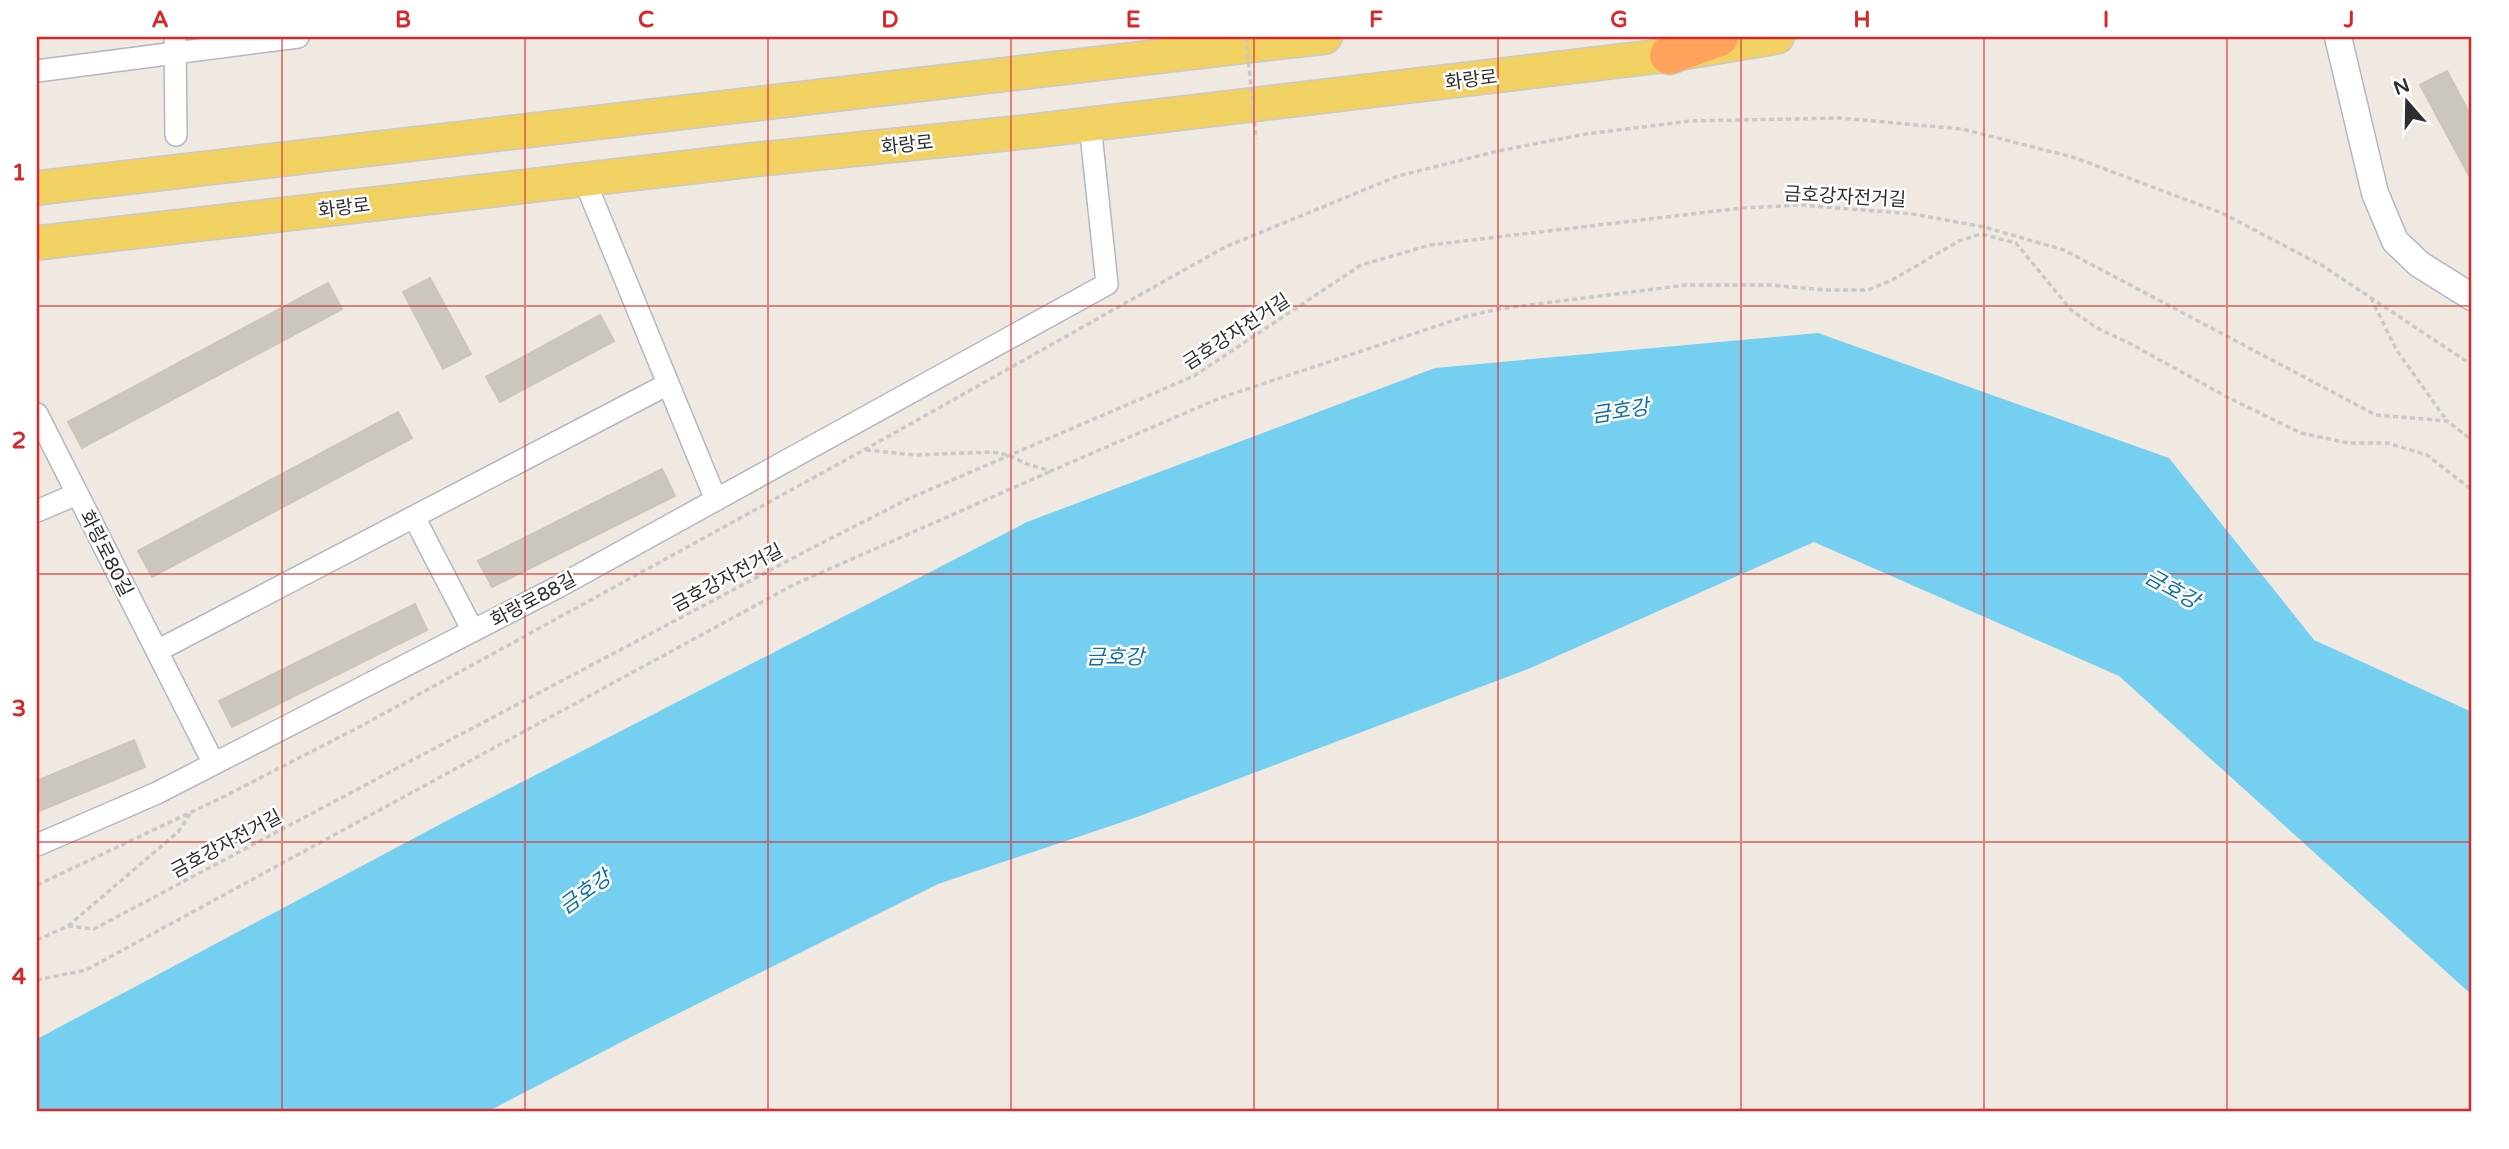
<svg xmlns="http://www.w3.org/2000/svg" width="2509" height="1149" font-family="'Varela Round','Noto Sans KR',sans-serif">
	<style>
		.water { fill: #75cff0 }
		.building { fill: #cbc7bf; stroke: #cbc5ba; stroke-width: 2 }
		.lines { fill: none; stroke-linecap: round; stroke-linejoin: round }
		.minor-casing { stroke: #b4b7c1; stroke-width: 24 }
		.tertiary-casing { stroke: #b4b7c1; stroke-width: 29 }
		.primary-casing { stroke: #c9c9c9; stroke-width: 36 }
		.motorway-casing { stroke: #c9c9c9; stroke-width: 41 }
		.path { stroke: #c9c9c9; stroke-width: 3.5; stroke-dasharray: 5 3.5; stroke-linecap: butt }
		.minor { stroke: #fff; stroke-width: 21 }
		.tertiary { stroke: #fff; stroke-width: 26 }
		.primary { stroke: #f2d163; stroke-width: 33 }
		.motorway { stroke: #ffa35c; stroke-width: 38 }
		.path-bridge { stroke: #c9c9c9; stroke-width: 3.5; stroke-dasharray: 5 3.5; stroke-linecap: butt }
		.grid { fill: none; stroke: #d62828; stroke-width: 2; stroke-opacity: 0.55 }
		.labels { text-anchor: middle; stroke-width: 5; stroke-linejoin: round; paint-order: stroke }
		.street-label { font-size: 19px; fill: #2e2e2e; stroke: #fff }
		.water-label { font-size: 21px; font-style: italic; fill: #0d6fa3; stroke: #fff }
		.neatline { fill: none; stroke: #d62828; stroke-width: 2.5 }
		.grid-label { font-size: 23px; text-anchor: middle; font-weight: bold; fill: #d62828 }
	</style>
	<rect width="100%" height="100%" fill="#efe9e1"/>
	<path class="water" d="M1818,333L2169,458L2314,640L2472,712V995L2119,676L1814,542L1528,669L1140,816L938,884L631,1037L487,1112H37V1039L450,819L1027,522L1435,368Z"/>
	<path class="building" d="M2447,71L2472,118V181L2420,85Z
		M430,278L471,354L443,369L403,292Z
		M328,283L342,309L82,448L68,422Z
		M600,315L614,341L500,402L486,377Z
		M398,412L412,438L152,577L138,551Z
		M662,469L675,496L492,587L478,561Z
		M415,604L427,630L232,727L219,701Z
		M134,740L145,767L37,812V781Z"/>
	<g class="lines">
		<defs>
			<path id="minor" d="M175,37L176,135
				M37,71L298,37
				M584,179L716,500
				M37,414L214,764
				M37,511L77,494
				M414,517L473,631
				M157,651L668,384
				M37,845L157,793L556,588L1107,284L1090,124"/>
			<path id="tertiary" d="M2338,37L2375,193L2395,241L2419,264L2472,297"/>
			<path id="primary" d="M37,188L1325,37
				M37,243L751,160L1033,131L1669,55L1777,37"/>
			<path id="motorway" d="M1669,55L1719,37"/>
		</defs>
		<use href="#minor" class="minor-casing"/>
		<use href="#tertiary" class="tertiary-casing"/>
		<use href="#primary" class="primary-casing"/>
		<use href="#motorway" class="motorway-casing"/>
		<path class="path" d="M2371,298L2396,349L2447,421
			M866,450L915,455L992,452L1008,455L1027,464L1051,471L1220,398L1464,317L1498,309L1686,285H1770L1826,290H1868L1892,280L1959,241L1981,234L2016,243L2071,310L2097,328L2131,344L2227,397L2301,433L2348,443H2388L2427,455L2472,490
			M37,885L219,799L363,725L864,450L1225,247L1398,176L1498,151L1586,134L1691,121L1839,118L1962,129L2076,158L2224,214L2323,266L2472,365
			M68,926L178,832L190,814
			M37,940L68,926L94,929L812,548L908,499L1194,376L1361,265L1430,245L1742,208L1800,205L1913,214L1984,227L2064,250L2376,415L2447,421L2472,440
			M37,980L86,970L793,585L1049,472"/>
		<use href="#minor" class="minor"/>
		<use href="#tertiary" class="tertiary"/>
		<use href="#primary" class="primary"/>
		<use href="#motorway" class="motorway"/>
		<path class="path-bridge" d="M1246,37L1256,139"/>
	</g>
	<path class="grid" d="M282,37V1112M525,37V1112M768,37V1112M1011,37V1112M1254,37V1112M1498,37V1112M1741,37V1112M1984,37V1112M2227,37V1112M37,306H2472M37,574H2472M37,842H2472"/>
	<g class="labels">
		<g class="street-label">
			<text transform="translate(1471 79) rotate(-7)" y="7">화랑로</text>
			<text transform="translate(907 144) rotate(-6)" y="7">화랑로</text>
			<text transform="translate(1845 196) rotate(3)" y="7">금호강자전거길</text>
			<text transform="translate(344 207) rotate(-7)" y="7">화랑로</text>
			<text transform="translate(1236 331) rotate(-33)" y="7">금호강자전거길</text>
			<text transform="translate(107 553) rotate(63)" y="7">화랑로80길</text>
			<text transform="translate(727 577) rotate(-28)" y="7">금호강자전거길</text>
			<text transform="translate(533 599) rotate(-28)" y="7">화랑로88길</text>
			<text transform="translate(226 843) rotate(-28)" y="7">금호강자전거길</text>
		</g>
		<g class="water-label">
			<text transform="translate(1620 411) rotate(-9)" y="7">금호강</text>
			<text transform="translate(2172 589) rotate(29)" y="7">금호강</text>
			<text x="1115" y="664">금호강</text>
			<text transform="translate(585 892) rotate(-36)" y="7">금호강</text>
		</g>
	</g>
	<rect width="2509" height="1149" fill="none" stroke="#ffffff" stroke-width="77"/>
	<g transform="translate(2407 102) rotate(340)" stroke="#ffffff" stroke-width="5" paint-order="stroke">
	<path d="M0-5L12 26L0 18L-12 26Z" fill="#2e2e2e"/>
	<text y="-10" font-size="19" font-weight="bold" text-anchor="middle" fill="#2e2e2e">N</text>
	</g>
	<rect x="38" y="38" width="2432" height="1072" class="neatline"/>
	<g class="grid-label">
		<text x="160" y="27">A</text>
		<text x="403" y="27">B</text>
		<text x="646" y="27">C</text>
		<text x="890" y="27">D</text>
		<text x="1133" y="27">E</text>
		<text x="1376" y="27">F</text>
		<text x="1619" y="27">G</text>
		<text x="1862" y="27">H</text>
		<text x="2106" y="27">I</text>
		<text x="2349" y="27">J</text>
		<text x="19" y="180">1</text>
		<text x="19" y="448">2</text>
		<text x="19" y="716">3</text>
		<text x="19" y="984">4</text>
	</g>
</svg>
